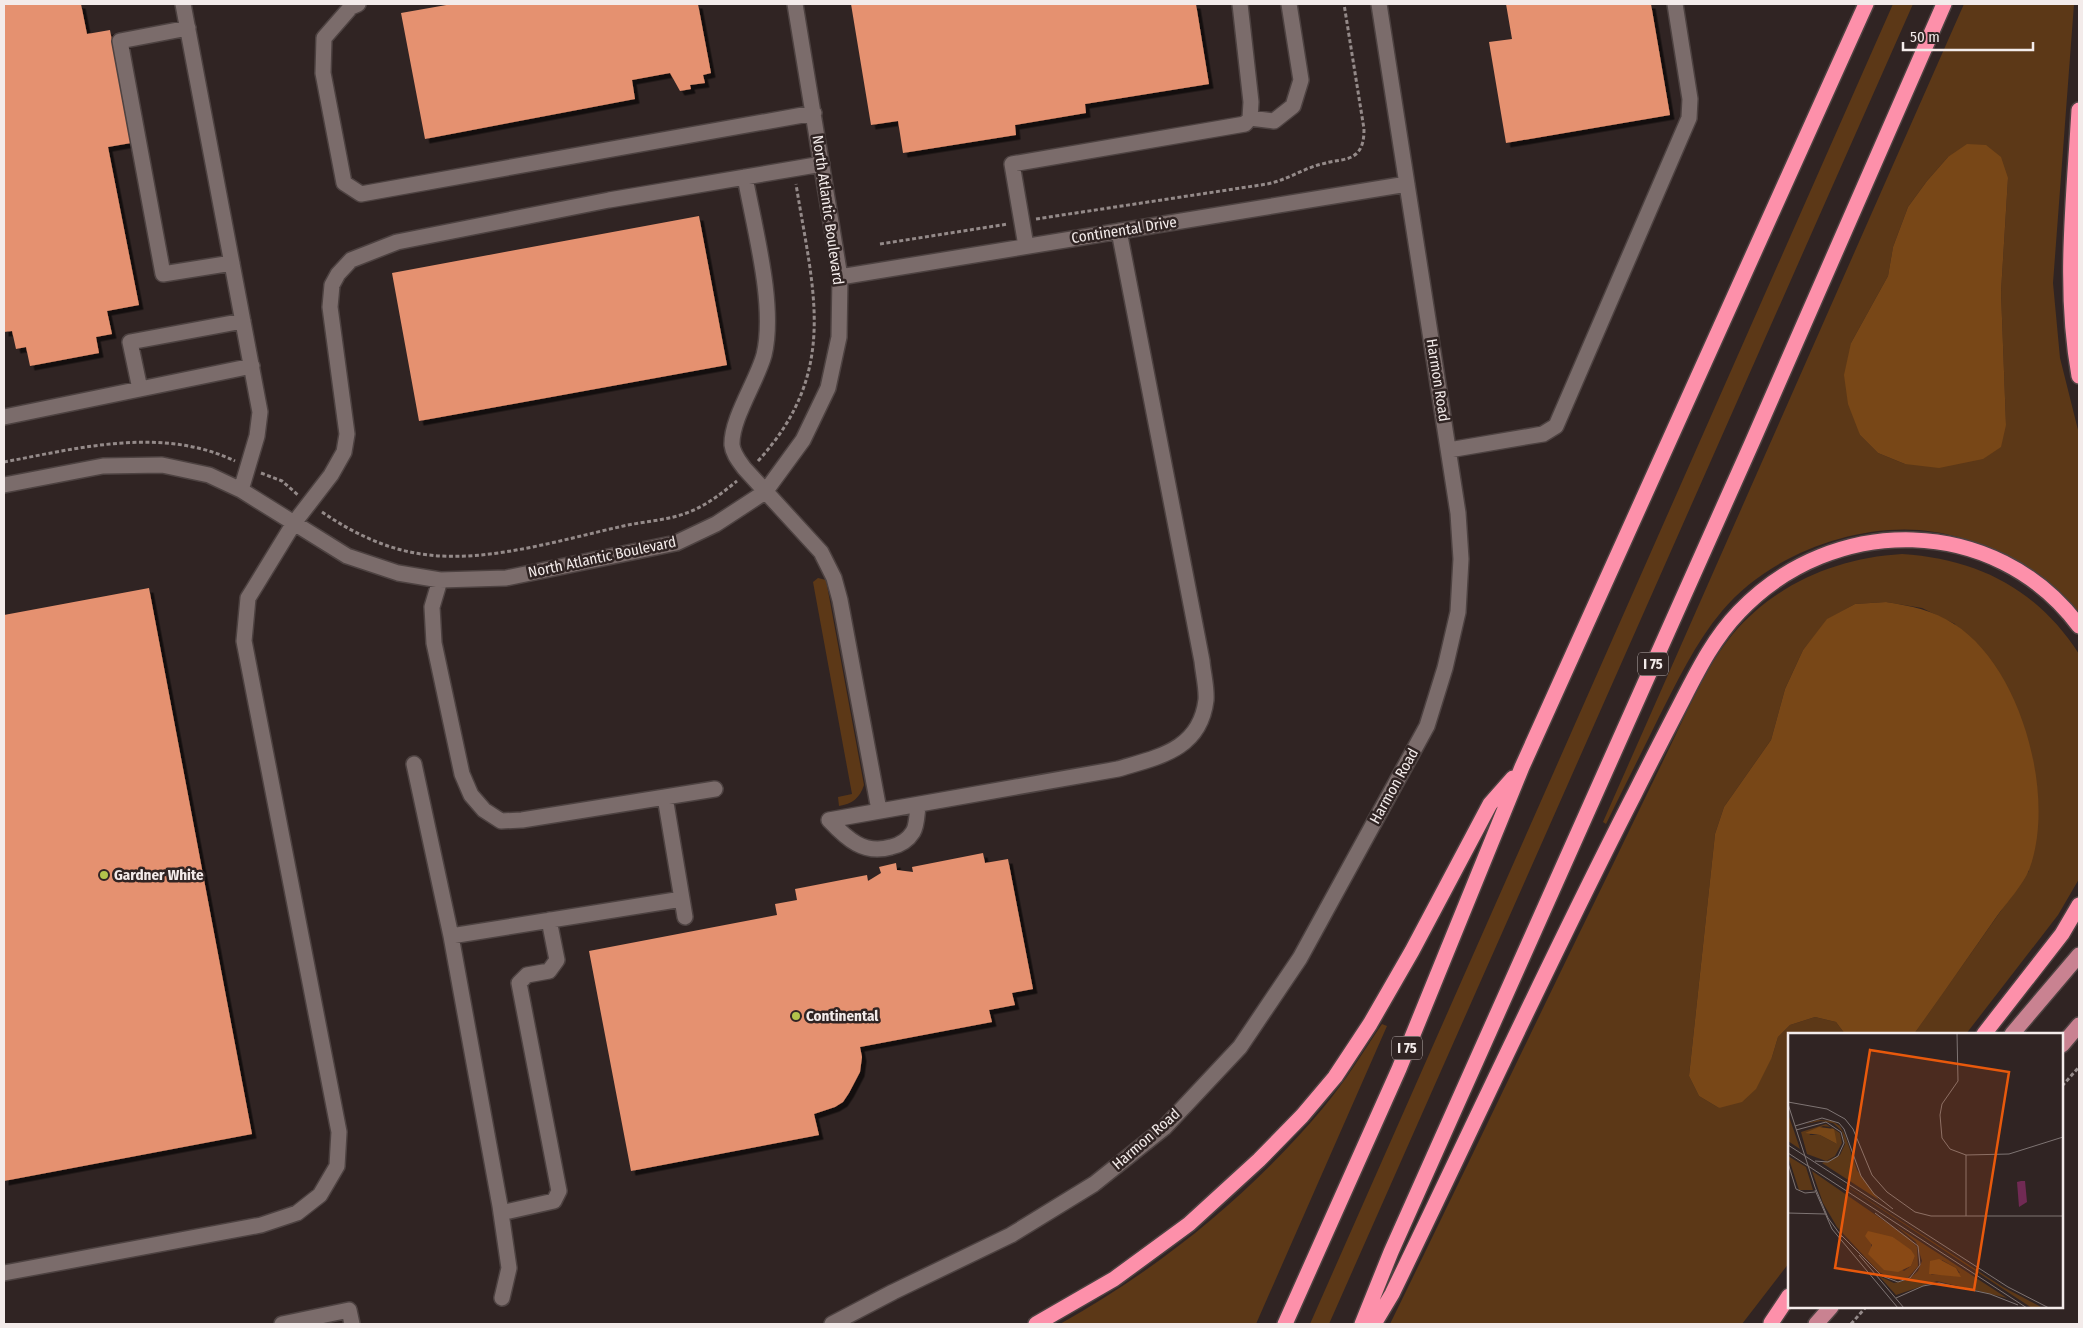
<svg xmlns="http://www.w3.org/2000/svg" width="2083" height="1328" font-family="'Fira Sans Condensed',sans-serif">
	<style>
		.green { fill: #5c3817; fill-rule: evenodd }
		.forest { fill: #784717 }
		.building { fill: #e5916f; filter: url(#shadow) }
		.lines { fill: none; stroke-linecap: round; stroke-linejoin: round }
		.minor-casing { stroke: #4d4241; stroke-width: 18 }
		.major-casing { stroke: #4d4241; stroke-width: 18 }
		.highway-casing { stroke: #4d4241; stroke-width: 18 }
		.path { stroke: #948a89; stroke-width: 3; stroke-dasharray: 4 2.5; stroke-linecap: butt }
		.minor { stroke: #7b6c6b; stroke-width: 15 }
		.major { stroke: #c98291; stroke-width: 15 }
		.highway { stroke: #fd90aa; stroke-width: 15 }
		.poi-dot { fill: #b2c34c; stroke: #302423; stroke-width: 2 }
		.labels { text-anchor: middle; stroke-width: 5; stroke-linejoin: round; paint-order: stroke }
		.shield { fill: #302423; stroke: #b8afae; stroke-width: 1 }
		.shield-label { font-size: 14px; font-weight: bold; fill: #f3ebea }
		.street-label { font-size: 15px; fill: #f3ebea; stroke: #302423 }
		.poi-label { font-size: 15px; font-weight: bold; fill: #f3ebea; stroke: #302423; text-anchor: start }
		.inset-road { fill: none; stroke: #7e7473; stroke-width: 1 }
		.view { fill: #e8590c; fill-opacity: 0.15; stroke: #e8590c; stroke-width: 2.5 }
		.inset-edge { fill: none; stroke: #f3ebea; stroke-width: 2.5 }
	</style>
	<defs>
		<filter id="shadow"><feDropShadow dx="4.5" dy="4.5" stdDeviation="0" flood-color="#0009"/></filter>
	</defs>
	<rect width="100%" height="100%" fill="#302423"/>
	<path class="green" d="M1893,4H1913L1329,1324H1310Z
		M1964,4H2074L2053,283L2060,358L2079,434V614C2063,597 2046,579 2026,567C1994,547 1956,533 1919,530C1849,525 1767,557 1722,611C1695,643 1677,682 1658,719C1641,754 1623,789 1606,824L1603,822ZM1948,157L2008,178L2001,292L2006,425L1905,464L1878,453L1860,435L1851,343L1888,276L1893,247L1908,207L1927,181Z
		M1902,554C1978,559 2037,589 2079,654V879L2058,915L1966,1034H1914L2029,871L1955,624L1922,608L1886,602L1855,604L1828,619L1803,650L1785,689L1771,740L1724,807L1715,834L1689,1076L1699,1096L1719,1108L1772,1057L1778,1037L1790,1025L1815,1017L1836,1022L1845,1034H1789V1263L1742,1324H1390C1466,1169 1540,1013 1616,858C1636,816 1657,774 1677,732C1693,699 1709,663 1732,635C1775,584 1836,558 1902,554Z
		M818,578L826,580L864,785C860,798 852,804 839,806L838,797L852,794L813,582Z
		M1382,1024L1387,1026L1256,1324H1060C1160,1268 1249,1196 1323,1108C1345,1082 1363,1052 1382,1024Z"/>
	<path class="forest" d="M1967,144L1986,145L2001,157L2008,178L2001,292L2006,425L2001,447L1983,459L1939,468L1905,464L1878,453L1860,435L1848,404L1844,375L1851,343L1888,276L1893,247L1908,207L1927,181L1948,157Z
		M1886,602C1911,606 1933,610 1954,624C2021,666 2057,797 2029,870C2024,883 2006,904 1997,916C1969,956 1942,995 1914,1034H1845L1836,1022L1815,1017L1790,1025L1778,1037L1772,1057L1756,1089L1742,1102L1719,1108L1699,1096L1689,1076L1715,834L1724,807L1771,740L1785,689L1803,650L1827,619L1855,604Z"/>
	<path class="building" d="M4,4H81L87,34L110,30L131,143L108,147L139,305L107,311L112,334L96,337L99,353L30,366L26,347L16,349L12,331L4,332Z
		M452,4H698L711,73L703,75L705,83L690,85L691,89L680,91L670,73L632,80L635,99L425,139L401,13Z
		M851,4H1196L1209,84L1085,104L1086,113L1015,125L1016,135L903,153L898,121L871,125Z
		M1506,4H1651L1670,115L1506,143L1489,42L1512,39Z
		M699,216L727,365L419,421L392,273Z
		M149,588L252,1134L4,1181V615Z
		M983,853L985,863L1008,859L1033,989L1012,993L1015,1005L989,1010L992,1022L860,1047L862,1057L860,1072L849,1093L843,1102L835,1107L814,1114L819,1135L631,1171L589,951L777,915L775,904L797,900L795,889L867,875L868,881L881,873L879,867L896,863L897,870L913,872L912,867Z"/>
	<g class="lines">
		<defs>
			<path id="minor" d="M183,4L260,412L257,436L241,490
				M358,4L351,7L324,38L323,73L344,183L361,194L814,113
				M188,28L120,41L163,274L232,263
				M1250,118L1274,121L1293,106L1301,80L1289,4
				M745,177C754,227 776,306 764,355C757,381 731,419 732,445C733,454 739,461 744,468L821,552L834,578L840,600L879,810
				M1026,246L1012,164L1245,124L1250,118L1251,102L1240,4
				M840,277L1407,184
				M140,389L130,342L243,321
				M4,417L252,366
				M1449,450L1543,434L1556,426L1689,118L1690,99L1675,4
				M4,485L103,466L162,465L209,475L241,490L347,556L398,573L440,580L506,578L676,543L716,524L765,492L803,440L828,388L839,337L840,277L795,4
				M440,580L432,607L434,643L462,774L471,795L484,810L501,821L522,820L715,789
				M414,764L451,936L500,1206L509,1268L502,1298
				M665,797L685,917
				M918,806C917,813 917,826 913,832C908,840 900,845 891,847C864,855 847,839 829,820L1118,769C1158,757 1200,750 1206,700C1207,688 1203,673 1202,661L1119,231
				M451,936L682,899
				M501,1213L554,1201L559,1191L519,983L527,975L549,971L557,960L549,920
				M4,1273L261,1225L297,1213L320,1195L337,1166L339,1132L244,641L248,598L253,590L294,523L331,475L344,452L347,434L330,307L332,285L338,274L351,260L397,242L609,200L822,164
				M282,1324L349,1310L352,1324
				M832,1324L893,1292L1011,1235L1094,1184L1164,1128L1240,1047L1300,958L1427,726L1445,668L1458,612L1461,559L1458,513L1379,4"/>
			<path id="major" d="M2012,1034L2079,955
				M2062,1045L2079,1025
				M1816,1324L1831,1307"/>
			<path id="highway" d="M2079,110C2074,199 2063,287 2079,376
				M1984,1034L2062,934L2079,905
				M1771,1323L1789,1296
				M1036,1324L1114,1279L1189,1224L1259,1160L1302,1116L1335,1077L1370,1024L1412,951L1490,804L1513,778
				M1285,1324L1399,1069L1522,767L1866,4
				M1362,1324L1391,1252L1751,445L1944,4
				M1374,1324L1392,1294C1473,1127 1550,958 1635,793C1650,763 1665,734 1680,705C1697,672 1713,639 1739,612C1833,513 1995,514 2079,626"/>
		</defs>
		<use href="#minor" class="minor-casing"/>
		<use href="#major" class="major-casing"/>
		<use href="#highway" class="highway-casing"/>
		<path class="path" d="M1036,219L1267,184C1288,180 1305,167 1326,163C1335,160 1348,161 1356,154C1363,148 1364,138 1364,129L1344,4
			M880,244L1008,224
			M758,461C840,371 813,291 796,184
			M4,462C79,448 162,426 235,461
			M261,473L282,481L298,495
			M322,512C354,534 390,551 429,555C489,562 561,540 619,527C643,521 667,521 689,512C707,505 722,493 737,481
			M2062,1086L2079,1067
			M1851,1324L1866,1307"/>
		<use href="#minor" class="minor"/>
		<use href="#major" class="major"/>
		<use href="#highway" class="highway"/>
	</g>
	<g class="poi-dot">
		<circle cx="104" cy="875" r="5"/>
		<circle cx="796" cy="1016" r="5"/>
	</g>
	<g class="labels">
		<g class="shield">
			<rect x="1638" y="652.5" width="30" height="23" rx="4"/>
			<rect x="1392" y="1036.5" width="30" height="23" rx="4"/>
		</g>
		<g class="shield-label">
			<text x="1653" y="669">I 75</text>
			<text x="1407" y="1053">I 75</text>
		</g>
		<g class="street-label">
			<text transform="translate(828 210) rotate(82)" y="5">North Atlantic Boulevard</text>
			<text transform="translate(1124 230) rotate(-9)" y="5">Continental Drive</text>
			<text transform="translate(1438 380) rotate(81)" y="5">Harmon Road</text>
			<text transform="translate(602 557) rotate(-12)" y="5">North Atlantic Boulevard</text>
			<text transform="translate(1394 786) rotate(-61)" y="5">Harmon Road</text>
			<text transform="translate(1146 1139) rotate(-41)" y="5">Harmon Road</text>
		</g>
		<g class="poi-label">
			<text x="114" y="880">Gardner White</text>
			<text x="806" y="1021">Continental</text>
		</g>
	</g>
	<g transform="translate(1788 1033)">
		<rect width="275" height="275" fill="#302423"/>
		<path d="M0,81L6,98L12,116L0,108ZM30,87L44,88L52,93L57,102L69,137L91,167L34,130L52,122L57,111L54,98L45,90L33,88L17,91ZM38,91L52,100L54,110L47,123L38,128L19,121L13,99ZM35,93L43,94L49,111L32,102H21ZM0,123L18,134L25,157H11ZM26,132L215,254L255,275H244ZM24,138L121,205L129,214L130,233L120,245L107,247L91,239L49,194L35,170ZM105,204L127,223L123,233L116,238L83,214V208ZM108,193L219,265L149,248L108,262L91,243L106,250L120,247L130,238L134,228L128,209ZM154,227L168,235L172,240L143,242Z" fill="#5c3817" fill-rule="evenodd"/>
		<path d="M31,94L46,96L49,111L32,102L17,100ZM80,198L105,204L123,217L127,223L123,233L110,239L96,237L80,221L84,212L77,203ZM151,226L168,235L173,244L141,241L142,228Z" fill="#784717"/>
		<path d="M233,148H237L239,169L231,174L229,149Z" fill="#712a54"/>
		<path class="inset-road" d="M169,0L170,48L154,71L152,82L154,105L162,116L178,122L221,121L275,104M0,69L39,76L57,86L65,96L84,142L99,159L127,179L143,183H275M0,71L27,154L40,185L54,204M7,93L34,85L51,90L56,96L73,143L86,161L105,176M8,97L38,89L53,99L56,110L50,123L40,129L27,128M0,112L220,254L261,275M0,120L239,275M178,122V183M0,130L8,156L17,160L27,159M27,157L44,196L110,275M0,180L37,181M53,202L94,243L110,249L122,245L132,232L130,213L87,180M71,222L116,275M108,265L135,253L151,250L202,261L230,272"/>
		<path class="view" d="M82,17L221,39L186,257L47,235Z"/>
		<rect width="275" height="275" class="inset-edge"/>
	</g>
	<rect width="2083" height="1328" fill="none" stroke="#f3ebea" stroke-width="10"/>
	<path d="M1903 42v8h130v-8" fill="none" stroke="#f3ebea" stroke-width="2.5"/>
	<text x="1910" y="42" font-size="15" fill="#f3ebea" stroke="#302423" stroke-width="4" paint-order="stroke">50 m</text>
</svg>
